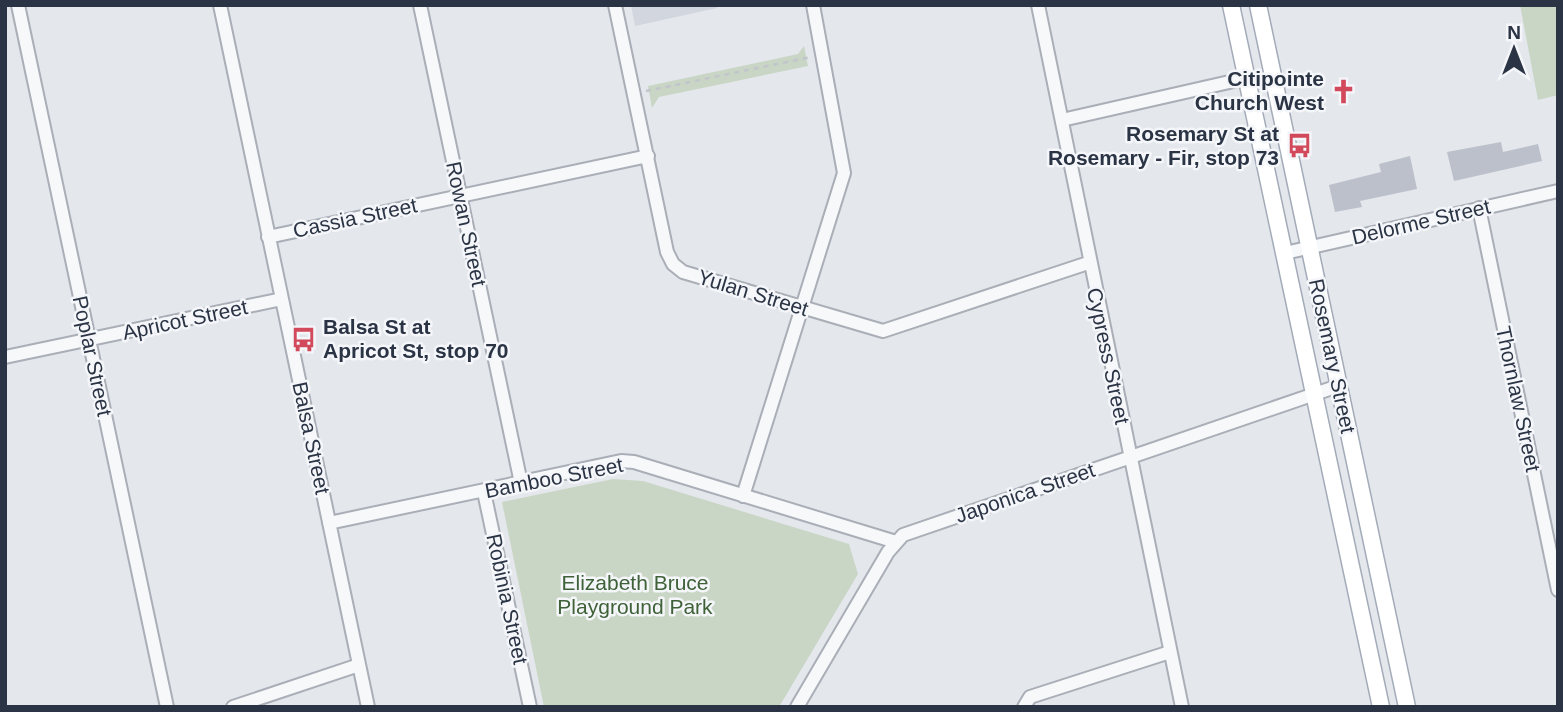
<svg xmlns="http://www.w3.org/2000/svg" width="1563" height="712" font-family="Arial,sans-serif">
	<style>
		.built { fill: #d2d6de }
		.green { fill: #c9d6c5 }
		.building { fill: #bbc0ca }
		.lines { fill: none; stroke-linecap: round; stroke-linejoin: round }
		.minor-casing { stroke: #a9aeb7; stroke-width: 16 }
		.major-casing { stroke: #a3abb8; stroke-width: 19 }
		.path { stroke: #c2c5cb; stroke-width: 2.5; stroke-dasharray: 5 5; stroke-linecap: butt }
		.minor { stroke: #f7f8fa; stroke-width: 12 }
		.major { stroke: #fff; stroke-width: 16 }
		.labels { text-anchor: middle; stroke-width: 5; stroke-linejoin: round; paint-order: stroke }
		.poi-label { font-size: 21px; font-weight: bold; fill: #2b3445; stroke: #f4f6f9; text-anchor: end }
		.street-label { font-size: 21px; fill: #2b3445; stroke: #f4f6f9 }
		.park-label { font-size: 21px; fill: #3f6138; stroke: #f4f6f9 }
	</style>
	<rect width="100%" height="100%" fill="#e4e7ec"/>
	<path class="built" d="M631,5H716L717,8L635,26Z"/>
	<path class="green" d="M1520,5H1558V95L1538,100Z
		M804,46L808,66L659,97L652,108L648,86L798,54Z
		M613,479L643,481L849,544L858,574L779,707H544L502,502Z"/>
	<path class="building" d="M1501,142L1503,152L1538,144L1542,161L1454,181L1447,152Z
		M1410,156L1417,189L1360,201L1362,207L1335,212L1329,185L1381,172L1379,164Z"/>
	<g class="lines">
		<defs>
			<path id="minor" d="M18,5L167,707
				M220,5L368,707
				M420,5L521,483
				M615,5L667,252L673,264L683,272L883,331L1088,263
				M1038,5L1182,707
				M1062,120L1247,78
				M1479,208L1558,590
				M268,237L648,156
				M1285,253L1558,191
				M5,357L282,299
				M484,492L530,707
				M743,496L844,173L813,5
				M329,523L621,461L634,462L896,542
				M233,707L359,665
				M797,707L888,552L903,535L1338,386
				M1024,707L1030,697L1170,652"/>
			<path id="major" d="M1231,5L1381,707
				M1258,5L1407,707"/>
		</defs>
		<use href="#minor" class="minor-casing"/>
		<use href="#major" class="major-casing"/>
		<path class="path" d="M646,91L811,57"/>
		<use href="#minor" class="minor"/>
		<use href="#major" class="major"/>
	</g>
	<defs>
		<symbol id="church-bare" viewBox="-9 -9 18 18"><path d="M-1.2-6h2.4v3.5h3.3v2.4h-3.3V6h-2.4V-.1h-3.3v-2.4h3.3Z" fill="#d1495b" stroke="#f4f6f9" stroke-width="2.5" paint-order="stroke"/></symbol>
		<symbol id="bus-bare" viewBox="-9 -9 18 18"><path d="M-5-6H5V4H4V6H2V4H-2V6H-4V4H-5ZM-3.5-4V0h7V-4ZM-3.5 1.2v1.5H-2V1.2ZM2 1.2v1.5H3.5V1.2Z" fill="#d1495b" stroke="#f4f6f9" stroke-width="2.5" paint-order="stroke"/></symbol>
	</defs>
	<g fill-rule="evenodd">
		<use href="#church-bare" x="1326" y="74" width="35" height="35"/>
		<use href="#bus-bare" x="1282" y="128" width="35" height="35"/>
		<use href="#bus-bare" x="286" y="322" width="35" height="35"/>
	</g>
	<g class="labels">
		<g class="poi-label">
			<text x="1324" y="86">Citipointe<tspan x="1324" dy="24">Church West</tspan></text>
			<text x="1279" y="141">Rosemary St at<tspan x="1279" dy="24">Rosemary - Fir, stop 73</tspan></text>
			<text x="323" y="334" text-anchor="start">Balsa St at<tspan x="323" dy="24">Apricot St, stop 70</tspan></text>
		</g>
		<g class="street-label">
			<text transform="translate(355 218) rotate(-12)" y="7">Cassia Street</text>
			<text transform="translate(1421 222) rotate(-13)" y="7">Delorme Street</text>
			<text transform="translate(466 224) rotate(78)" y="7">Rowan Street</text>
			<text transform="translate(753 293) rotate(17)" y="7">Yulan Street</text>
			<text transform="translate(185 320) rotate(-12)" y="7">Apricot Street</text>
			<text transform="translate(92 356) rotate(78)" y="7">Poplar Street</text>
			<text transform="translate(1108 356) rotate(78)" y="7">Cypress Street</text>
			<text transform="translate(1332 356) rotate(78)" y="7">Rosemary Street</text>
			<text transform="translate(1518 399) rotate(78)" y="7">Thornlaw Street</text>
			<text transform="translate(311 438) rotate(78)" y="7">Balsa Street</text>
			<text transform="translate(554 478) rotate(-11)" y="7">Bamboo Street</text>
			<text transform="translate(1025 493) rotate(-19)" y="7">Japonica Street</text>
			<text transform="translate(507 599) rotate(78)" y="7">Robinia Street</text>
		</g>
		<g class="park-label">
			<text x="635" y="590">Elizabeth Bruce<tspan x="635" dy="24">Playground Park</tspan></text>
		</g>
	</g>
	<rect width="1563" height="712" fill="none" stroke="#2b3445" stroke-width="14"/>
	<g transform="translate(1514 49)" stroke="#f4f6f9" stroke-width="5" paint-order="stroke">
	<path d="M0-5L12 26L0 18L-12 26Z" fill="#2b3445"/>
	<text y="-10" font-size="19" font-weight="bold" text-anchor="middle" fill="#2b3445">N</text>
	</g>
</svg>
